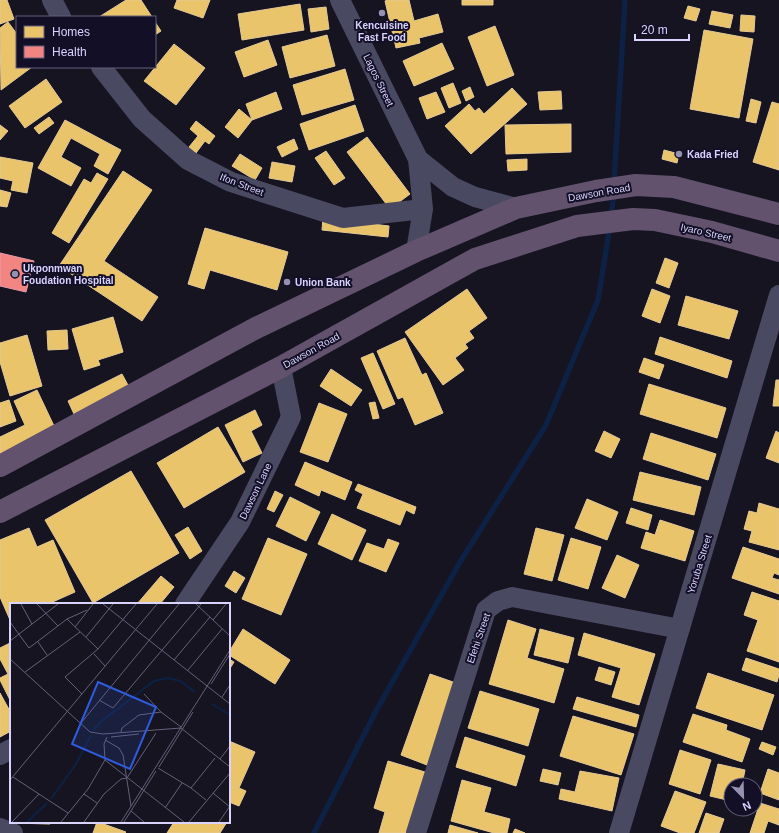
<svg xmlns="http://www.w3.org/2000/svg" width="779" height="833" font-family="Arial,sans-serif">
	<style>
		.homes { fill: #e9c46a; stroke: #e4c997 }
		.health { fill: #f28482; stroke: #ea9ca8 }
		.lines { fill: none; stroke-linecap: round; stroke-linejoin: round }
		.stream { stroke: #0d2144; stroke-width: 5.5 }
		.minor { stroke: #4a4962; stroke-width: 20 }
		.trunk { stroke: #62526e; stroke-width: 22 }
		.poi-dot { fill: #9591b1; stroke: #130f26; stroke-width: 1.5 }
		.labels { text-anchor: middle; stroke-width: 4; stroke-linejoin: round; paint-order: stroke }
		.poi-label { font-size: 10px; font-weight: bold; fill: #d9d4ff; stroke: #130f26; text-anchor: start }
		.street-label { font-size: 10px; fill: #d9d4ff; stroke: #130f26 }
		.inset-river { fill: none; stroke: #0d2144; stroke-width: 2 }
		.inset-road { fill: none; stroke: #64617a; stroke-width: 1 }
		.view { fill: #305bdc; fill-opacity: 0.15; stroke: #305bdc; stroke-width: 2 }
		.inset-edge { fill: none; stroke: #d9d4ff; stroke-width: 2 }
	</style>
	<rect width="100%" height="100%" fill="#161421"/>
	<path class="homes" d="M0,0H7L14,19L0,24Z
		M126,0H141L152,17H99Z
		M177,0H210L203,18L174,8Z
		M388,0H409L414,21L438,14L443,32L419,38L420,43L396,48L385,1Z
		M462,0H493V5H462Z
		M300,4L304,30L242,40L238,14Z
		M688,6L700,9L696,21L684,18Z
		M326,7L329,29L311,32L308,9Z
		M712,11L733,15L730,28L709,24Z
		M741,15L755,16L754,32L740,31Z
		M8,22L17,34V67H32L1,90L0,28Z
		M155,22L161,31L155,35Z
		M495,26L514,75L487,86L468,37Z
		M704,30L753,39L739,118L690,109Z
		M327,35L335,66L290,78L282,47Z
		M268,40L277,65L244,77L235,52Z
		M442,43L454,69L414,86L403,61Z
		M174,44L205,68L176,105L144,81Z
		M345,69L354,100L302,115L293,85Z
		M46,79L62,102L25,128L9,106Z
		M453,83L461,103L449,108L441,88Z
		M470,87L474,97L466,101L462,91Z
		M512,88L527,104L471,154L445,126L469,104L475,111L479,108L484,114Z
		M561,91L562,109L540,110L538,92Z
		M276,92L282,109L252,120L246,104Z
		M436,92L445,112L427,119L419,98Z
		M751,99L761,102L756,123L746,121Z
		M772,102L779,104V170L753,162Z
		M355,105L364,131L309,150L300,124Z
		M239,109L252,120L238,138L225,127Z
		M49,117L54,123L39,134L34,128Z
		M65,120L121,150L108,174L94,166L100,154L71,138L61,157L81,168L71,186L38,168Z
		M196,121L215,136L209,144L205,141L196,153L189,147L198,136L190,129Z
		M571,124V152L506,154L505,125Z
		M0,125L8,131L0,140Z
		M367,137L410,194L390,209L347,152Z
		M294,139L298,149L282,157L277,147Z
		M664,150L679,154L677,163L662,159Z
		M326,151L345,178L334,185L315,158Z
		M240,154L262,168L255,180L232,166Z
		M0,157L33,163L27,193L11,190L13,181L0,178Z
		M527,159V170L508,171L507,160Z
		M272,162L295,166L292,182L269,178Z
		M123,171L152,190L104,261L158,297L142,321L59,266Z
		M97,173L108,179L69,243L52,233L84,179L91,183Z
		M0,190L11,193L7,207L0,206Z
		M323,218L389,226L388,237L322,230Z
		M205,228L288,252L277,290L210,270L204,289L188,284Z
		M665,258L678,263L669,288L656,283Z
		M467,289L487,318L469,331L474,338L465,344L468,348L455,358L464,370L443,385L405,332Z
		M652,289L670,296L660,323L642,316Z
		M686,296L738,311L729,339L678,325Z
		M113,317L123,352L98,360L100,365L84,370L72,329Z
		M67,330L68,349L48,350L47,331Z
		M27,335L42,386L10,396L0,362V343Z
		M660,337L732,361L727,378L655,354Z
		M405,338L422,375L426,373L443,413L415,425L403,397L398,399L377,351Z
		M373,353L395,404L383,409L361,358Z
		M644,358L664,365L659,379L639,372Z
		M331,369L362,390L351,406L320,386Z
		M122,374L129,387L74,414L68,401Z
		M776,380H779V406H773Z
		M649,384L726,408L717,438L640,414Z
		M37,390L55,428L0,454V437L25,425L14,401Z
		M9,400L16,421L0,427V403Z
		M375,402L379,418L373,419L369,403Z
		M319,403L347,414L328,462L300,452Z
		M255,410L262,425L251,431L262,453L243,462L225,425Z
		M218,427L245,472L184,508L157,463Z
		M604,431L620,439L611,458L595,451Z
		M776,431L779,433V463L766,458Z
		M651,433L716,454L708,480L643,459Z
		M305,462L352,482L345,500L321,490L319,496L295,485Z
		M131,471L179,553L93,603L45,520Z
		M640,472L701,487L694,515L633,500Z
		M358,484L416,507L414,514L406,510L400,525L357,508L363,494L355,490Z
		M275,491L283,495L274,512L267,509Z
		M290,497L320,512L306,541L276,526Z
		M587,499L618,512L607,540L575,528Z
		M759,503L779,509V550L749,542L752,531L744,529L749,511L757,513Z
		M631,508L652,515L648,530L626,523Z
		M332,514L366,530L352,560L318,544Z
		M660,520L694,531L685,561L641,548L646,532L655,535Z
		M188,527L202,551L190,559L175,535Z
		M29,528L37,547L53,540L75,592L48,604H11L10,620L0,597V540Z
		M536,528L564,535L552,581L524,574Z
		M268,538L307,554L281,615L242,599Z
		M571,538L601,547L588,589L558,580Z
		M388,539L399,543L386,572L359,561L367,543L384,549Z
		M743,547L779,559V575L774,573L772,578L779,580V594L732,578Z
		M617,555L639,565L625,598L602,588Z
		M234,571L245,578L236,593L225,586Z
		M161,576L174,587L160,604H137Z
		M752,592L779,601V662L747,651L758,620L744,615Z
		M508,620L536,629L527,658L564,669L554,703L489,684Z
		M243,629L290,660L275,684L229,655V652Z
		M540,629L574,638L568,663L534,655Z
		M584,633L655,654L639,705L612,697L621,668L578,655Z
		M10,643L11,645V702L0,680V678L8,674L0,659V648Z
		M746,658L779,669V675L777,682L742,670Z
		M229,659L234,662L229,670Z
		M599,667L615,672L611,685L595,680Z
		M708,673L774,695L762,730L696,708Z
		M430,674L456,683L427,765L401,755Z
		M480,691L539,709L528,746L468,728Z
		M0,693L11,713V731L0,737Z
		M577,697L639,715L636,727L573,709Z
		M693,714L727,725L726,730L750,739L742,762L683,742Z
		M573,716L634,734L621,775L560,756Z
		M465,737L525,756L516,786L456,767Z
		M229,741L255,752L239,788L246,791L239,806L229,802Z
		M762,742L776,747L773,755L759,749Z
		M680,750L711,760L700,794L669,784Z
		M388,761L425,772L407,833H379L385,812L374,808Z
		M718,764L745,770L742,785H731V801L710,796Z
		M543,769L561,773L558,785L540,781Z
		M768,769L779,773V800L760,793Z
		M580,771L619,778L612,811L559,799L561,789L575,792Z
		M462,780L491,788L484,812L510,819L507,833H494L451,821Z
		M675,791L706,802L694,833H680L661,826Z
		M760,803L779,809V825L768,821L764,833H750Z
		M706,813L724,819L719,833H699Z
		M13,822H50V824L13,823Z
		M97,822H98L126,832L125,833H93Z
		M174,822H227L220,833H167Z
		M450,825L478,833H448Z
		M515,829L525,833H513Z"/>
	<path class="health" d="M0,253L34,261L26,292L0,286Z"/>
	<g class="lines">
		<path class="stream" d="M614,183L625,0
			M611,217L614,192
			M314,833L376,711L460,562L546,425L598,300L610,226"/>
		<path class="minor" d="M52,0L61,17
			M340,0L418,159L423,209L416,251
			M101,67L142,119L188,160L231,182L343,218L423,209
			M418,159L453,187L475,197L516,208
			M185,604L240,522L291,417L281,367
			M0,755L11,749
			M0,828L13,833
			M416,833L486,610L498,601L512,597L680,629
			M619,833L779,295"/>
		<path class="trunk" d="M0,466L256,328L416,251L516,208L596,191L636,185L674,187L779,214
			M0,512L281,367L475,259L577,226L633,219L655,220L712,232L779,251"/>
	</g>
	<g class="poi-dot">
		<circle cx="382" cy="13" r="4"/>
		<circle cx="679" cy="154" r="4"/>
		<circle cx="15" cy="274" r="4"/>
		<circle cx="287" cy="282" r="4"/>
	</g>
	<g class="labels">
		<g class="poi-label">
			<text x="382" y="29" text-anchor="middle">Kencuisine<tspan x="382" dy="12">Fast Food</tspan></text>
			<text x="687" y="158">Kada Fried</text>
			<text x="23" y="272">Ukponmwan<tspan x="23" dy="12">Foudation Hospital</tspan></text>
			<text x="295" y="286">Union Bank</text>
		</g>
		<g class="street-label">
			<text transform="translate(379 80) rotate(64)" y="4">Lagos Street</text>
			<text transform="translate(242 184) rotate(21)" y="4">Ifon Street</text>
			<text transform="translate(599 192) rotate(-10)" y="4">Dawson Road</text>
			<text transform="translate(706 232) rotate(13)" y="4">Iyaro Street</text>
			<text transform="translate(311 350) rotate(-29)" y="4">Dawson Road</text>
			<text transform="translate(255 491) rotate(-64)" y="4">Dawson Lane</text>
			<text transform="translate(699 564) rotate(-73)" y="4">Yoruba Street</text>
			<text transform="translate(478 638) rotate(-71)" y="4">Efehi Street</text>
		</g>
	</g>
	<g transform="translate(10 603)">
		<rect width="220" height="220" fill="#161421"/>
		<path class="inset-river" d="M202,101L220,112M83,127L93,117L144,78L158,75L170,78L185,89M41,196L66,161L81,132M17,219L37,200"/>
		<path class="inset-road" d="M11,1L22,21M27,1L48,23M93,1L220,101M186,1L220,33M57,16L88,46M203,17L216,1M0,19L19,45L57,16L77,7M65,24L83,1M76,34L103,1M0,38L48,1M28,39L37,52M84,51L95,63M0,56L80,129L93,131L171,125L220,164M164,57L200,14M178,67L212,26M15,69L70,29M201,81L220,51M72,91L55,74L88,46L126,1M134,91L151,109M212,94L220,82M89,97L103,105L191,1M71,120L169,1M111,129L112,125L129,112L151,109L171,124M101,134L129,131M95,137L109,145L113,152L121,203M210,156L220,143M95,157L174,219M149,164L183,109M148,165L181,185L196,197M3,174L58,210M0,177L147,1M181,185L205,155M203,190L220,204M74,191L87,200M155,205L172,180M121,208L134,219M2,219L29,191M51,219L78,186L95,157L94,141L97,134M74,219L94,191L111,176L117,175L146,130M111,219L220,47M114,219L146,168M179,219L220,170M209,219L220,203"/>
		<path class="view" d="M88,79L146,104L120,166L62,141Z"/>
		<rect width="220" height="220" class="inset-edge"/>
	</g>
	<rect x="16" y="16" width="140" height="52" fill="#130f26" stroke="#625e7d"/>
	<rect x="24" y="26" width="20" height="12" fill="#e9c46a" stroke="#625e7d"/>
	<text x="52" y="36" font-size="12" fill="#d9d4ff">Homes</text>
	<rect x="24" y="46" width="20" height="12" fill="#f28482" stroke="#625e7d"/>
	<text x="52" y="56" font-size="12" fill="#d9d4ff">Health</text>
	<g transform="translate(743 797) rotate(157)"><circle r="19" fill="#130f26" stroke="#625e7d"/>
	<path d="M0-3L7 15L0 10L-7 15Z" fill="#9591b1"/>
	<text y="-6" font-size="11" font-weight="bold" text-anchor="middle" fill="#d9d4ff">N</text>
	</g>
	<path d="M635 34v6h54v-6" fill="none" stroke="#d9d4ff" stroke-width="2"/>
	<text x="641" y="34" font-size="12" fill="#d9d4ff" stroke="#130f26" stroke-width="3" paint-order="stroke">20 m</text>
</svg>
